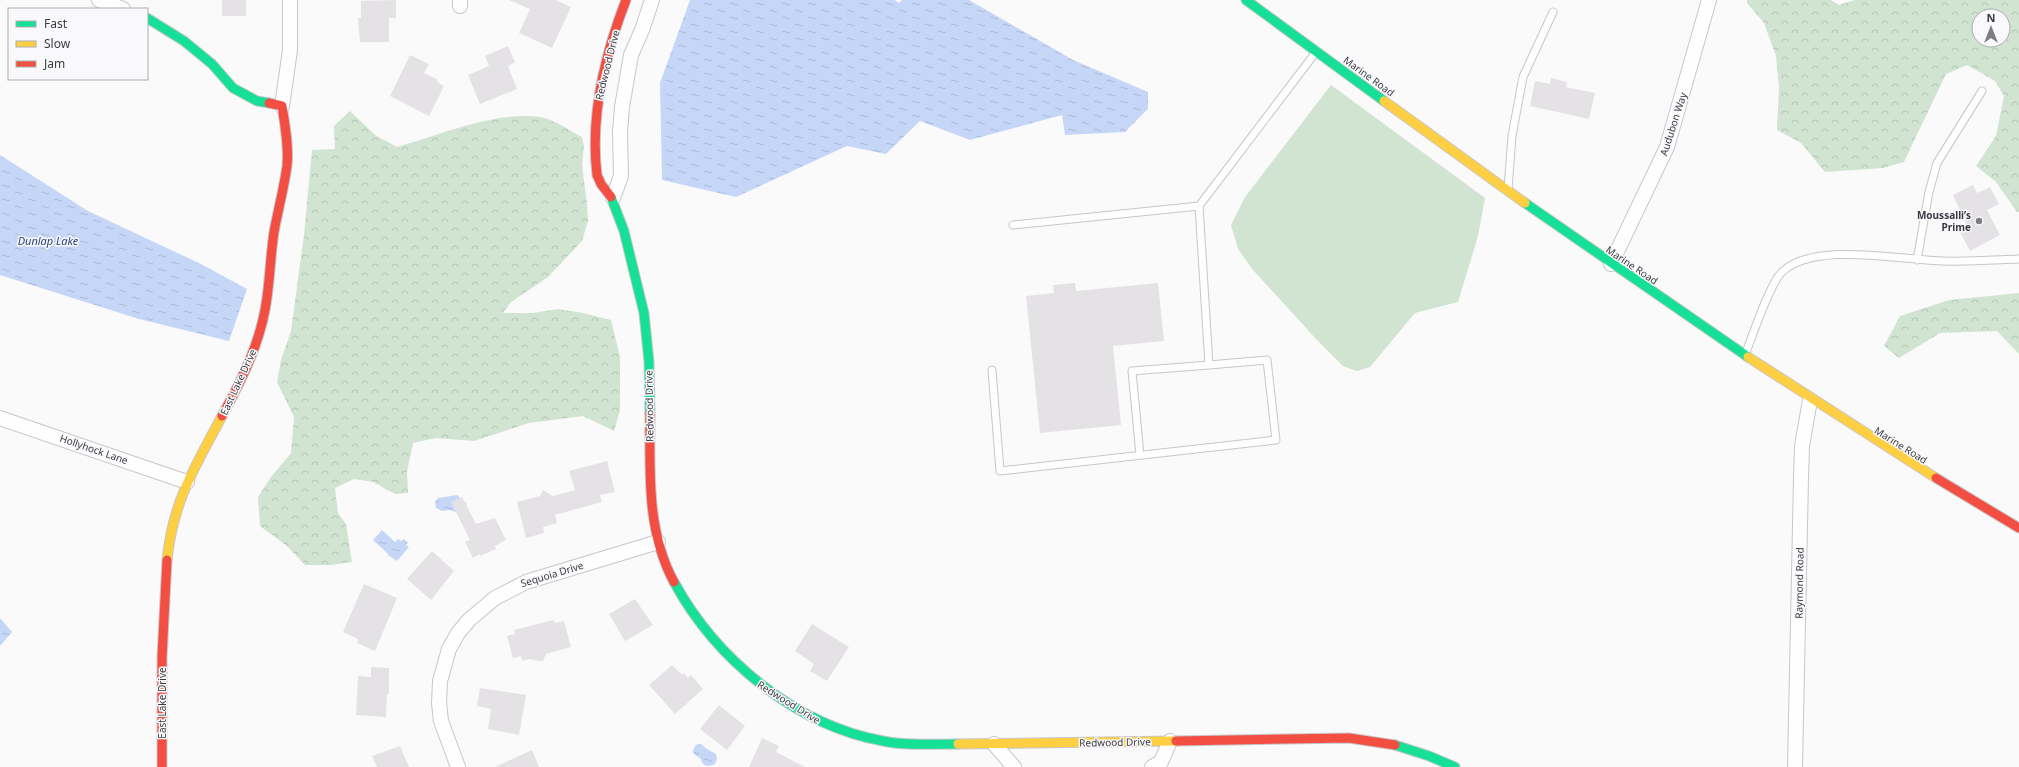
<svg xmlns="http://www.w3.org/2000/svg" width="2019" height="767" font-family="'Noto Sans',sans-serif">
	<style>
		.forest { fill: url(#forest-crowns); fill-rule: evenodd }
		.garden { fill: #d0e4d1 }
		.water { fill: url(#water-ripples) }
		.building { fill: #e4e2e5 }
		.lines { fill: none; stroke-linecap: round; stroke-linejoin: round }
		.lane-casing { stroke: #c7c7cb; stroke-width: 9 }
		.street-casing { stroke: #c7c7cb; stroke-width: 16 }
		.fast-casing { stroke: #c7c7cb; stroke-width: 11 }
		.slow-casing { stroke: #c7c7cb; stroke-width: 11 }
		.jam-casing { stroke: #c7c7cb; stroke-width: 11 }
		.path { stroke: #e0e0e1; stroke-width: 2.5; stroke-dasharray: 4 2; stroke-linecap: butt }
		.lane { stroke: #fefefe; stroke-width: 7 }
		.street { stroke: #fefefe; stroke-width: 14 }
		.fast { stroke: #16e098; stroke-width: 9 }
		.slow { stroke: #ffcf43; stroke-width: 9 }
		.jam { stroke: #f24e42; stroke-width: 9 }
		.poi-dot { fill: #7e7d82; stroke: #f9f9fc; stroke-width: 1.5 }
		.labels { text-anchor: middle; stroke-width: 3; stroke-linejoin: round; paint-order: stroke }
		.street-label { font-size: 10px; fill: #3b3a41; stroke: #f9f9fc }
		.poi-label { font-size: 10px; font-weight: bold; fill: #3b3a41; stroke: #f9f9fc; text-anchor: end }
		.water-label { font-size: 11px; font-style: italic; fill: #284079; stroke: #f9f9fc }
	</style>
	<defs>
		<pattern id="forest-crowns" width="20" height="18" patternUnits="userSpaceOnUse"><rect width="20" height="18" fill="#d0e4d1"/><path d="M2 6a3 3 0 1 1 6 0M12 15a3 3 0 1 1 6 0" fill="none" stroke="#b4c4b5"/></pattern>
		<pattern id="water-ripples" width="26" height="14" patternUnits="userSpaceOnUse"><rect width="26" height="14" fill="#c6d6f7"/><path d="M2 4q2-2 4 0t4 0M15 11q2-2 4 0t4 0" fill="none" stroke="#abb8d5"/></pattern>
	</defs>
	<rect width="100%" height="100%" fill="#fafafb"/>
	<path class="forest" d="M1747,0H1831L1839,5L1855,0H2019V212H2017L1996,182L1976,166L1996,136L2004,96L1995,81L1967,65L1946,74L1904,162L1883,168L1825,172L1801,143L1777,130L1779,88L1776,56L1764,23L1747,3ZM1979,16H2003V40H1979Z
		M350,111L375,135L397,147C441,135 494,111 540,117C554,119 570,131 582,137L584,146L582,165L587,204L588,221L582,241L548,277L511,302L503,313H533L558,309L583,313L611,320L620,357V410L614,431L583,416L529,423L474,441L436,438L413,443L407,472L408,493L395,494L373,482L354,479L335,488L338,513L346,524L352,562L331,565H305L287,546L260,526L258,497L271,477L291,453L294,417L277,382L281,360L291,331L304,235L312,150L335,149L334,126Z
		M2019,293V354L1997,331L1940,333L1899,358L1884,346L1900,316L1949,300Z"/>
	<path class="garden" d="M1331,85L1485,198L1478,236L1458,302L1415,313L1370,367L1357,371L1351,369L1343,366L1317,340L1253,270L1238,249L1231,225L1245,197Z"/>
	<path class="water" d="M690,0H895L899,3L902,0H969L1073,60L1148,92V109L1125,132L1065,135L1062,115L970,140L920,121L886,154L847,146L736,197L662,180L660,83Z
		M0,155L88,211L201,264L247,289L229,341L139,319L0,275Z
		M457,495L467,504L459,513L449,510L442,511L436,508L435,502L438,498Z
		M382,530L395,542L398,539L401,541L404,539L408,543L406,545L409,547L397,561L388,555V554L373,540Z
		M0,618L12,632L0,646Z
		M698,744H701L707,749L716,754L717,759L715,764C709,767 702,767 701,759L694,754L693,751L695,746Z"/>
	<path class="building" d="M222,0H246V16H222Z
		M396,0V18H389V42H360L358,18H361V1Z
		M509,0H556L571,7L552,48L519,33L530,9Z
		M508,46L515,62L508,66L517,89L480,104L468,75L489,66L485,56Z
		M410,55L429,64L424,73L438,80L437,82L444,86L429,116L390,96Z
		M1551,78L1567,82L1566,87L1595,93L1589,119L1530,106L1535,81L1550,84Z
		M1973,185L1977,193L1990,187L1999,204L1987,210L2000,235L1970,251L1960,232L1968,228L1953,195Z
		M1075,283L1076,291L1158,283L1164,341L1113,346L1121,425L1040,433L1026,296L1054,293L1053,285Z
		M607,461L615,492L600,495L602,502L555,515L557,523L543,527L544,533L526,538L517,502L540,496L543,490L553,496L575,490L569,471Z
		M462,497L476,524L495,518L506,540L495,546L496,549L480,556V554L473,558L465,542L470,540L451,502Z
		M432,551L454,571L431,600L407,579Z
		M364,584L397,598L375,651L357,643L358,639L343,632Z
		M635,599L653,625L625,641L609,614Z
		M554,620L555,623L564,621L571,647L546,654L543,661H538L530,659L522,661L521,656L513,658L507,636L515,634L514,630Z
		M812,624L849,647L827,681L810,671L814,664L795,651Z
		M672,665L682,675L684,673L688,678L691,675L703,689L675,714L649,685Z
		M371,667L389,668V694H387L386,717L356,715L358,676L371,677Z
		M480,688L526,695L519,735L488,729L491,709L477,706Z
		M719,705L745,726L727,750L700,729Z
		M762,738L779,746L776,752L805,767H749Z
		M400,746L409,767H377L372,756Z
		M532,750L539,767H495Z"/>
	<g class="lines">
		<defs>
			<path id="lane" d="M1508,189L1512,136L1523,77L1553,12
				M1013,225L1199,206L1316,52
				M1917,260L1929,192L1937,163L1982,91
				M1745,355C1752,337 1770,283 1782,272C1814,241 1901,260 1943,261C1968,262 1994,260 2019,259
				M992,370L1000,471L1276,440L1267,360L1209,365L1199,206
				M1140,455L1132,371L1209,365"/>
			<path id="street" d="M99,0L123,9
				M460,6V0
				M282,106L290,50V0
				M613,198L621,176L620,132L622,107L631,55L642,30L652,0
				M1611,264L1667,147L1709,0
				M0,418L187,482
				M994,744L1014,767
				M458,767L441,721L439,703L440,681L449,649L458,633L469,620L495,598L526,582L658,542
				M1152,767L1161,762L1170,741
				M1795,767L1801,478L1802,446L1810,400"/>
			<path id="fast" d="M1246,0L1384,101
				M147,18L184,41L212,64L233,88L257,101L269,103
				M611,197L624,231L644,313L649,362L650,413
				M1525,203L1748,357
				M674,582C716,659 795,725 883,741C907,746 933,744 958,744
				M1395,745L1429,756L1455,767"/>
			<path id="slow" d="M1384,101L1525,203
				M1748,357L1936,478
				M167,560C173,501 195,467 222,416
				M958,744L1176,741"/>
			<path id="jam" d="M611,197L601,184L597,175C590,117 605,54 626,0
				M650,413C650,469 646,531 674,582
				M222,416C240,383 258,348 265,310C270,284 270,258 274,232C278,210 284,188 287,166C289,147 285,125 282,106L269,103
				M1936,478L2019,528
				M1176,741L1349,738L1395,745
				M162,767V657L167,560"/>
		</defs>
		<use href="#lane" class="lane-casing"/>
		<use href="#street" class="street-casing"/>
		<use href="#fast" class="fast-casing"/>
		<use href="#slow" class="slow-casing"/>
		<use href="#jam" class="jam-casing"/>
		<path class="path" d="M1937,214H1962"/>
		<use href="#lane" class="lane"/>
		<use href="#street" class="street"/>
		<use href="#fast" class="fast"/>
		<use href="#slow" class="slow"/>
		<use href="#jam" class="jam"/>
	</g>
	<circle class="poi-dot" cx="1979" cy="221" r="4"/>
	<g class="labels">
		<g class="street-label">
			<text transform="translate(607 65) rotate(-76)" y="4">Redwood Drive</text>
			<text transform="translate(1369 76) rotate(36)" y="4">Marine Road</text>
			<text transform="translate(1673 124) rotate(-72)" y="4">Audubon Way</text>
			<text transform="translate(1632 265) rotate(34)" y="4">Marine Road</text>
			<text transform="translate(238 382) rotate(-65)" y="4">East Lake Drive</text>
			<text transform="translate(649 406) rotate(-91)" y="4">Redwood Drive</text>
			<text transform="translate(1901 445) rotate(32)" y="4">Marine Road</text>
			<text transform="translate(94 449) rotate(19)" y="4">Hollyhock Lane</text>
			<text transform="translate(552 574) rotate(-17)" y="4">Sequoia Drive</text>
			<text transform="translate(1799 583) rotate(-89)" y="4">Raymond Road</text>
			<text transform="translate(789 702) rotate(32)" y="4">Redwood Drive</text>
			<text transform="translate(162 703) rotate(-90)" y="4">East Lake Drive</text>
			<text transform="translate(1115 742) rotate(-1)" y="4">Redwood Drive</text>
		</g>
		<g class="poi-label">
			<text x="1971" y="219">Moussalli’s<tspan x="1971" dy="12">Prime</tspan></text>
		</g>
		<g class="water-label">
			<text x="48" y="245">Dunlap Lake</text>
		</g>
	</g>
	<rect x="8" y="8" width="140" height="72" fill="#f9f9fc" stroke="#adadb1"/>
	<rect x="16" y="21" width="20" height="6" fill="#16e098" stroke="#adadb1"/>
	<text x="44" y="28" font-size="12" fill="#3b3a41">Fast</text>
	<rect x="16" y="41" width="20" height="6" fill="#ffcf43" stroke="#adadb1"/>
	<text x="44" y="48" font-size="12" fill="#3b3a41">Slow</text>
	<rect x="16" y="61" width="20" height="6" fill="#f24e42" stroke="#adadb1"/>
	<text x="44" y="68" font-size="12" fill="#3b3a41">Jam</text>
	<g transform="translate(1991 28)"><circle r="19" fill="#f9f9fc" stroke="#adadb1"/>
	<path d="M0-3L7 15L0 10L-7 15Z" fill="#7e7d82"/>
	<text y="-6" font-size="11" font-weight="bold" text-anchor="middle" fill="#3b3a41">N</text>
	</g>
</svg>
